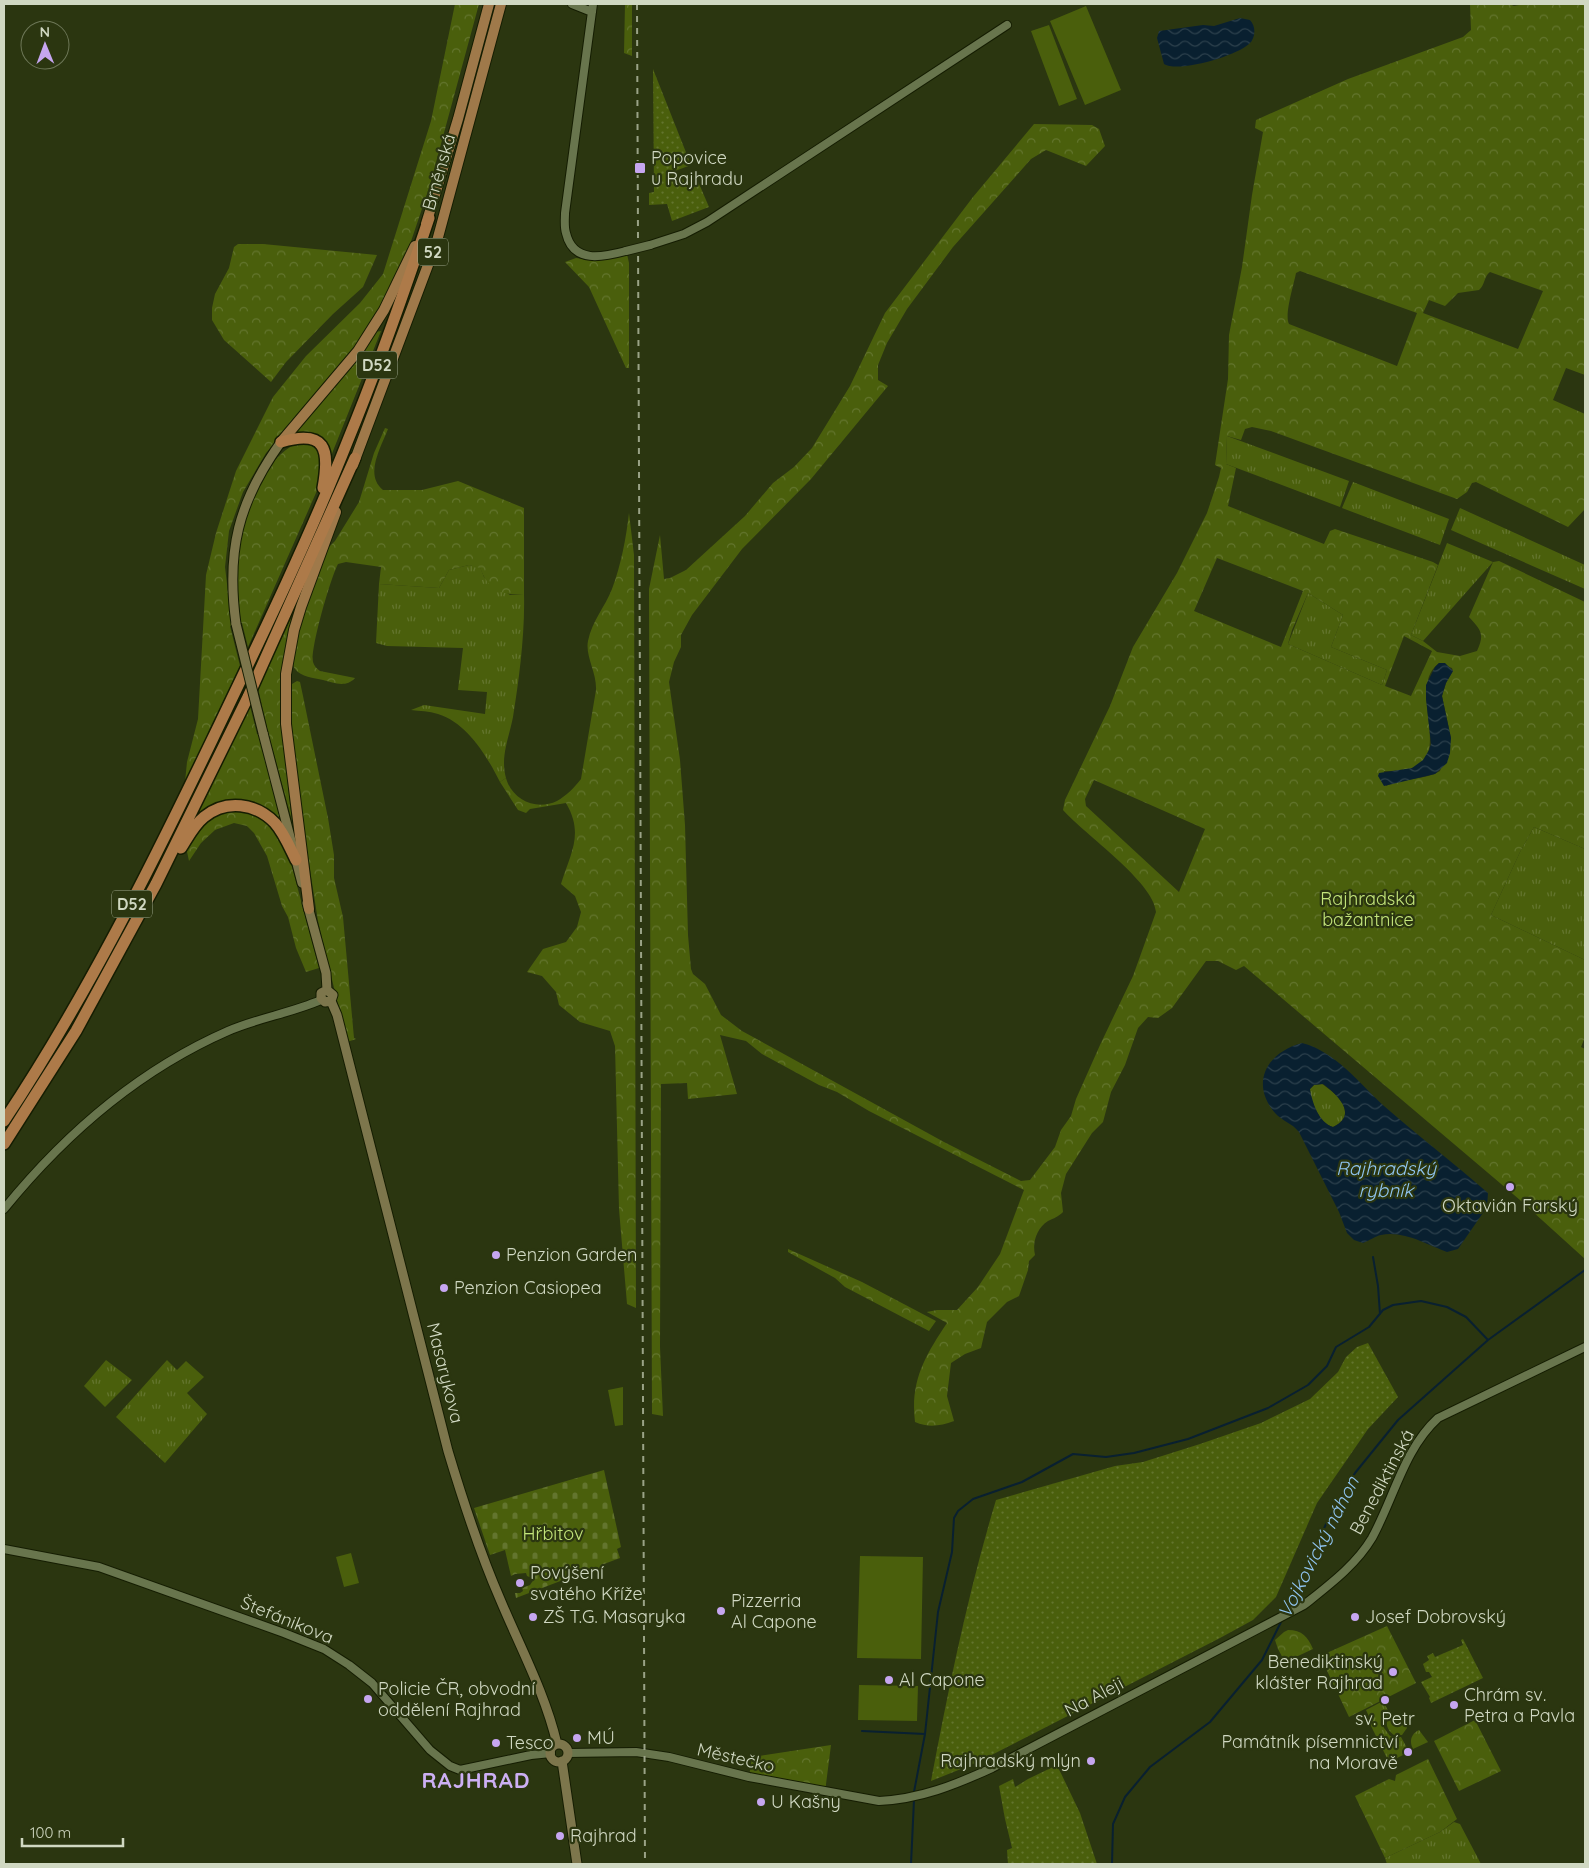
<svg xmlns="http://www.w3.org/2000/svg" width="1589" height="1868" font-family="Quicksand,sans-serif">
	<style>
		.grass { fill: url(#grass-tufts) }
		.forest { fill: url(#forest-crowns); fill-rule: evenodd }
		.cemetery { fill: url(#cemetery-stones) }
		.garden { fill: url(#garden-dots) }
		.pitch { fill: #4a5f0c }
		.water { fill: url(#water-waves); fill-rule: evenodd }
		.lines { fill: none; stroke-linecap: round; stroke-linejoin: round }
		.stream { stroke: #092030; stroke-width: 2 }
		.tertiary-casing { stroke: #151d02; stroke-width: 10 }
		.secondary-casing { stroke: #151d02; stroke-width: 11 }
		.trunk-casing { stroke: #151d02; stroke-width: 12 }
		.motorway-casing { stroke: #151d02; stroke-width: 14 }
		.tertiary { stroke: #68754d; stroke-width: 8 }
		.secondary { stroke: #7d764c; stroke-width: 9 }
		.trunk { stroke: #9f794a; stroke-width: 10 }
		.motorway { stroke: #ad7a49; stroke-width: 11 }
		.rail { stroke: #9aa387; stroke-width: 2; stroke-dasharray: 6 6; stroke-linecap: butt }
		.tertiary-bridge-casing { stroke: #151d02; stroke-width: 10; stroke-linecap: butt }
		.secondary-bridge-casing { stroke: #151d02; stroke-width: 11; stroke-linecap: butt }
		.tertiary-bridge { stroke: #68754d; stroke-width: 8 }
		.secondary-bridge { stroke: #7d764c; stroke-width: 9 }
		.poi-dot { fill: #c6a6f0; stroke: #2b3610; stroke-width: 2 }
		.labels { text-anchor: middle; stroke-width: 4.5; stroke-linejoin: round; paint-order: stroke }
		.shield { fill: #2b3610; stroke: #9ea78d; stroke-width: 1 }
		.shield-label { font-size: 16px; font-weight: bold; fill: #d0d8c2 }
		.poi-label { font-size: 18px; fill: #d0d8c2; stroke: #2b3610; text-anchor: start }
		.street-label { font-size: 18px; fill: #d0d8c2; stroke: #2b3610 }
		.park-label { font-size: 18px; fill: #c4e67b; stroke: #2b3610 }
		.water-label { font-size: 19px; font-style: italic; fill: #90c5f1; stroke: #2b3610 }
		.district-label { font-size: 22px; font-weight: bold; letter-spacing: 1px; fill: #ccaff3; stroke: #2b3610 }
	</style>
	<defs>
		<pattern id="grass-tufts" width="24" height="20" patternUnits="userSpaceOnUse" patternTransform="scale(1.25)"><rect width="24" height="20" fill="#4a5f0c"/><path d="M3 7l-1-3M5 7V3M7 7l1-3M15 17l-1-3M17 17v-4M19 17l1-3" fill="none" stroke="#63752e"/></pattern>
		<pattern id="forest-crowns" width="20" height="18" patternUnits="userSpaceOnUse" patternTransform="scale(1.25)"><rect width="20" height="18" fill="#4a5f0c"/><path d="M2 6a3 3 0 1 1 6 0M12 15a3 3 0 1 1 6 0" fill="none" stroke="#63752e"/></pattern>
		<pattern id="cemetery-stones" width="16" height="16" patternUnits="userSpaceOnUse" patternTransform="scale(1.25)"><rect width="16" height="16" fill="#4a5f0c"/><path d="M2 7V4a2 2 0 0 1 4 0v3zM10 15v-3a2 2 0 0 1 4 0v3z" fill="#63752e"/></pattern>
		<pattern id="garden-dots" width="8" height="8" patternUnits="userSpaceOnUse" patternTransform="scale(1.25)"><rect width="8" height="8" fill="#4a5f0c"/><path d="M2 2h.1M6 6h.1" fill="none" stroke="#63752e" stroke-width="1.8" stroke-linecap="round"/></pattern>
		<pattern id="water-waves" width="16" height="10" patternUnits="userSpaceOnUse" patternTransform="scale(1.25)"><rect width="16" height="10" fill="#092030"/><path d="M0 5q4-4 8 0t8 0" fill="none" stroke="#2c404c"/></pattern>
	</defs>
	<rect width="100%" height="100%" fill="#2b3610"/>
	<path class="grass" d="M1227,436L1349,481L1340,507L1226,464Z
		M1353,482L1449,519L1440,545L1342,508Z
		M1460,508L1585,565V589L1451,530Z
		M1447,543L1493,562L1423,641L1411,635Z
		M469,565L480,567L484,577L510,595H524C525,634 519,680 513,717C509,738 500,757 506,778L500,782C487,756 467,723 438,714C429,711 420,711 411,710L424,705L485,714L487,692L458,690L463,648L387,646L376,643L379,584L439,588L449,570Z
		M1308,593L1343,615L1331,647L1387,670L1382,685L1288,644Z
		M1534,827L1585,849V960L1491,915L1520,852Z
		M1322,1084C1337,1094 1359,1114 1333,1127C1319,1123 1312,1103 1309,1090L1314,1085Z
		M106,1360L132,1380L105,1407L84,1386Z
		M167,1360L177,1370L186,1361L204,1377L187,1393L207,1414L165,1463L116,1417Z
		M1383,1701L1390,1714L1384,1721V1728L1390,1736L1401,1737L1407,1748L1402,1751L1403,1755L1389,1762L1382,1748L1385,1746L1380,1737L1377,1738L1370,1724L1372,1723L1366,1710Z
		M1392,1715C1400,1716 1405,1720 1407,1728L1402,1735H1394C1387,1730 1384,1723 1390,1716Z
		M1419,1730L1428,1742L1413,1749C1409,1741 1411,1734 1419,1730Z
		M1454,1822L1460,1824L1481,1864H1387L1385,1858L1440,1832Z"/>
	<path class="forest" d="M455,4H479L429,188L403,265L370,328L309,404L266,453L243,492L229,531L225,567L232,626H230L240,666L185,782L187,762L198,719L206,575L216,533L236,471L273,397L306,356L360,303L383,274L431,121Z
		M625,4H632V56L624,53Z
		M1470,4H1509L1514,6L1524,4H1585V375L1566,368L1553,400L1585,414V509L1568,527L1476,482L1472,483L1467,492L1457,499L1271,431L1252,427L1245,429L1241,440L1227,436L1226,464L1236,468L1228,506L1324,544L1330,531L1335,529L1433,562L1438,565L1411,635L1423,641L1437,652L1460,656L1477,651C1485,634 1481,630 1469,617L1493,562L1499,561L1585,602V849L1534,827L1520,852L1491,915L1585,960V1037L1581,1047L1585,1049V1259L1520,1200L1244,966L1236,970L1218,961H1206L1172,1008L1158,1018L1148,1017L1138,1028L1125,1065L1111,1092L1103,1122L1092,1133L1066,1174L1061,1193L1063,1212C1058,1217 1054,1218 1048,1221C1037,1228 1032,1242 1035,1255L1029,1261L1028,1270L1019,1296L1007,1302L987,1322L981,1348L965,1354L951,1363L947,1396L954,1421C940,1426 929,1428 915,1422C910,1381 925,1356 947,1323L927,1312L937,1310H957L978,1287L1000,1254L1024,1190L869,1111L837,1092L819,1085L762,1054L746,1041L720,1035L737,1094L688,1099L687,1083L661,1084L660,1347L663,1416L652,1414L649,589L660,535L664,579L670,578L686,570L745,516L773,483L794,467L812,448L850,386L885,313L973,197L1034,124L1092,125L1099,129L1105,146L1086,166L1046,150L1031,159L953,247L907,309L887,343L878,365V380L888,386L811,479L742,549L692,615L681,635V647L674,662L669,682L680,760L685,825L688,935L691,969L693,974L705,984L721,1015L742,1031L944,1142L1021,1181L1030,1180L1055,1147L1061,1130L1071,1116L1076,1099L1100,1045L1133,976L1156,912C1154,882 1084,834 1063,810L1065,800L1110,706L1133,647L1177,573L1207,513L1219,477L1221,468L1215,465L1228,379L1229,335L1242,267L1252,195L1263,132L1255,128L1256,120L1348,79L1463,37L1471,30ZM1300,271L1417,313L1397,366L1289,324C1284,315 1294,284 1296,273ZM1490,272L1543,291L1518,349L1423,313L1429,300L1445,306L1458,293L1479,290C1485,285 1484,276 1490,272ZM1217,558L1303,591L1281,647L1194,611ZM1308,593L1343,615L1331,647L1387,670L1382,685L1288,644L1292,630ZM1404,636L1432,651L1411,696L1385,686ZM1439,663L1452,668L1453,671L1446,683L1442,696L1451,738L1440,771C1424,781 1403,777 1386,786L1384,771C1393,771 1403,771 1412,768C1453,756 1406,687 1439,663ZM1094,780L1205,829L1179,892L1086,806L1085,799Z
		M238,244H263L377,255L363,287L333,314L286,362L271,382L224,340L212,320V308L215,294L229,268L234,247Z
		M627,254L629,263V368H626L589,287L565,262L576,258L596,261Z
		M381,331L331,456L326,443L290,436L375,332Z
		M385,428L388,429C381,447 364,475 383,490H422L458,481L524,508V595C500,594 490,592 480,568L469,565L449,570L439,588L379,584L381,567L346,562L338,564C331,577 310,649 313,662C314,666 317,669 320,671L355,678C346,688 334,683 323,680C314,678 301,677 295,669C283,654 320,569 327,549L335,541L359,502L374,453Z
		M309,442C323,451 323,461 323,477L248,647L242,623H241C238,597 234,565 239,539C245,510 266,458 294,445C298,443 304,443 309,442Z
		M629,513L634,555L636,1308L627,1304L619,1209L615,1046L610,1031L580,1022L559,1005L556,992L542,976L527,972L543,949L566,942L577,927L581,912L575,896L561,884C571,852 584,834 566,803L530,809L526,813L518,810L500,782L506,778C512,800 536,811 557,801C566,796 575,787 581,779L596,690C597,673 585,656 588,641C592,621 605,607 612,589C621,565 626,539 629,513Z
		M291,618L280,689L282,731L292,821L268,732L258,688Z
		M297,681L300,682L303,696L328,818L334,855V878L343,917L354,1038L356,1039L347,1042L318,921L292,754L288,692L292,684Z
		M250,706L257,734H259L282,826L253,803L196,818Z
		M230,808L256,813L277,832L282,840L292,867L319,968L306,972L296,948L288,917L282,906L267,856L254,833L247,826L234,823L215,830L201,843L189,861L186,847L204,822Z
		M788,1249L862,1282L936,1321L929,1331L845,1287L835,1278L788,1252Z
		M1387,1626L1416,1683L1349,1717L1320,1656Z
		M1288,1630C1302,1630 1308,1637 1313,1649L1285,1662L1278,1649L1275,1640L1284,1632Z
		M1475,1720L1501,1771L1459,1791L1434,1741Z
		M831,1745L825,1792L749,1777L752,1757Z
		M1428,1759L1457,1819L1440,1832L1385,1858L1355,1796L1389,1779L1395,1781L1396,1775Z"/>
	<path class="cemetery" d="M604,1470L621,1547L617,1549L620,1558L604,1564L605,1567L585,1575L584,1572L516,1598L515,1593H520L523,1591L522,1588L530,1585L534,1579L527,1576L526,1573L515,1574L511,1576L505,1550L490,1555L474,1508Z"/>
	<path class="garden" d="M653,69L691,165L675,171L677,179L682,177L685,184L697,179L709,207L672,221L667,204L649,205V193L654,192Z
		M1368,1343L1398,1397L1368,1429L1317,1503L1276,1597L1253,1620L1220,1638L976,1763L931,1781C949,1686 968,1593 996,1500L1115,1466L1143,1462L1200,1444L1261,1423L1310,1399L1338,1372L1346,1357L1357,1347Z
		M1463,1639L1483,1678L1431,1703L1429,1698L1430,1697L1421,1682L1432,1677L1429,1672H1426L1423,1664L1429,1660L1427,1656L1433,1653L1435,1657L1463,1645L1461,1640Z
		M1057,1765L1080,1813L1097,1864H1008L1007,1850L1012,1848L1005,1819L999,1786L1013,1779L1015,1787L1028,1779Z"/>
	<path class="pitch" d="M1086,6L1121,90L1085,105L1050,21Z
		M1049,25L1077,99L1059,106L1031,31Z
		M623,1387V1425L615,1426L608,1390Z
		M351,1553L359,1583L344,1587L336,1557Z
		M860,1556L923,1557L921,1659L857,1658Z
		M859,1685L918,1686L917,1721L858,1720Z"/>
	<path class="water" d="M1240,18L1250,20C1256,26 1256,38 1249,44C1236,56 1179,73 1164,64L1157,38L1159,31L1203,25L1214,26Z
		M1439,663H1445L1453,671L1446,683L1442,696L1451,738L1450,753L1447,763L1435,774L1384,786L1378,776L1379,773L1412,768L1423,760L1429,750L1431,744L1426,699V685L1435,667Z
		M1302,1043C1335,1051 1360,1084 1384,1106C1418,1136 1454,1163 1488,1193L1487,1207L1476,1223L1458,1249L1447,1252C1428,1245 1403,1230 1381,1235C1375,1236 1369,1241 1363,1243L1354,1240L1347,1233L1339,1212L1299,1132C1292,1123 1282,1121 1275,1113C1249,1082 1268,1052 1302,1043ZM1323,1084C1337,1094 1359,1115 1333,1127C1319,1123 1312,1102 1310,1089L1314,1085Z"/>
	<g class="lines">
		<path class="stream" d="M1373,1257L1378,1286L1380,1314
			M1287,1611L1326,1524L1355,1473L1398,1420L1488,1340L1585,1270
			M862,1731L925,1734
			M914,1792L925,1734L938,1612L952,1552L954,1518L958,1511L973,1499L1022,1482L1073,1454L1106,1457L1134,1453L1188,1439L1268,1408L1308,1385L1327,1366L1336,1347L1369,1327L1383,1310L1393,1305L1421,1301L1447,1307L1466,1317L1488,1340
			M911,1864L914,1800
			M1112,1864L1113,1824L1125,1797L1150,1767L1210,1722L1262,1660L1282,1620"/>
		<defs>
			<path id="tertiary" d="M572,4L592,12
				M593,4L565,213C565,219 564,227 566,233C573,264 603,257 626,251
				M650,245L684,234L707,222L1007,25
				M4,1209C65,1134 139,1070 228,1031C258,1018 291,1013 321,1000
				M4,1549L99,1567L284,1633L324,1649L349,1665L372,1683L430,1750L450,1766L460,1770L531,1755L551,1753
				M568,1753L636,1752L669,1757L749,1777L879,1801C920,1799 955,1785 992,1768L1304,1605C1329,1585 1356,1565 1372,1538C1394,1498 1404,1449 1438,1418L1585,1347"/>
			<path id="secondary" d="M236,624C226,551 238,502 281,442
				M263,733L302,883
				M307,903L326,973L327,990
				M327,990L333,995L331,1001L337,1015L448,1451C463,1501 479,1551 500,1599C520,1647 545,1693 557,1744
				M327,990L321,993V998L325,1002L331,1001
				M550 1753a9 9 0 1 1 18 0a9 9 0 1 1-18 0Z
				M562,1761L577,1864"/>
			<path id="trunk" d="M426,224L458,119L489,4
				M281,442L358,351L384,310L415,246
				M353,465L437,241L501,4
				M309,909L286,724V674L294,630L301,607L336,512"/>
			<path id="motorway" d="M281,442C326,429 330,449 323,488
				M181,848C188,837 194,825 204,817C226,799 256,803 275,823C284,833 290,848 296,860
				M4,1121C85,999 150,869 213,738C260,640 308,541 348,440C378,367 404,293 429,218
				M4,1144L76,1031L156,884L248,697L355,458"/>
		</defs>
		<use href="#tertiary" class="tertiary-casing"/>
		<use href="#secondary" class="secondary-casing"/>
		<use href="#trunk" class="trunk-casing"/>
		<use href="#motorway" class="motorway-casing"/>
		<use href="#tertiary" class="tertiary"/>
		<use href="#secondary" class="secondary"/>
		<use href="#trunk" class="trunk"/>
		<use href="#motorway" class="motorway"/>
		<path class="rail" d="M637,4L645,1864"/>
		<defs>
			<path id="tertiary-bridge" d="M626,251L650,245"/>
			<path id="secondary-bridge" d="M236,624L263,733"/>
		</defs>
		<use href="#tertiary-bridge" class="tertiary-bridge-casing"/>
		<use href="#secondary-bridge" class="secondary-bridge-casing"/>
		<use href="#tertiary-bridge" class="tertiary-bridge"/>
		<use href="#secondary-bridge" class="secondary-bridge"/>
	</g>
	<g class="poi-dot">
		<rect x="634" y="162" width="12" height="12" rx="2.5"/>
		<circle cx="1510" cy="1187" r="5"/>
		<circle cx="496" cy="1255" r="5"/>
		<circle cx="444" cy="1288" r="5"/>
		<circle cx="520" cy="1583" r="5"/>
		<circle cx="721" cy="1611" r="5"/>
		<circle cx="533" cy="1617" r="5"/>
		<circle cx="1355" cy="1617" r="5"/>
		<circle cx="1393" cy="1672" r="5"/>
		<circle cx="889" cy="1680" r="5"/>
		<circle cx="368" cy="1699" r="5"/>
		<circle cx="1385" cy="1700" r="5"/>
		<circle cx="1454" cy="1705" r="5"/>
		<circle cx="577" cy="1738" r="5"/>
		<circle cx="496" cy="1743" r="5"/>
		<circle cx="1408" cy="1752" r="5"/>
		<circle cx="1091" cy="1761" r="5"/>
		<circle cx="761" cy="1802" r="5"/>
		<circle cx="560" cy="1836" r="5"/>
	</g>
	<g class="labels">
		<g class="shield">
			<rect x="418" y="238.5" width="30" height="27" rx="4"/>
			<rect x="357" y="351.5" width="40" height="27" rx="4"/>
			<rect x="112" y="890.5" width="40" height="27" rx="4"/>
		</g>
		<g class="shield-label">
			<text x="433" y="258">52</text>
			<text x="377" y="371">D52</text>
			<text x="132" y="910">D52</text>
		</g>
		<g class="poi-label">
			<text x="651" y="164">Popovice<tspan x="651" dy="21">u Rajhradu</tspan></text>
			<text x="1510" y="1212" text-anchor="middle">Oktavián Farský</text>
			<text x="506" y="1261">Penzion Garden</text>
			<text x="454" y="1294">Penzion Casiopea</text>
			<text x="530" y="1579">Povýšení<tspan x="530" dy="21">svatého Kříže</tspan></text>
			<text x="731" y="1607">Pizzerria<tspan x="731" dy="21">Al Capone</tspan></text>
			<text x="543" y="1623">ZŠ T.G. Masaryka</text>
			<text x="1365" y="1623">Josef Dobrovský</text>
			<text x="1383" y="1668" text-anchor="end">Benediktinský<tspan x="1383" dy="21">klášter Rajhrad</tspan></text>
			<text x="899" y="1686">Al Capone</text>
			<text x="378" y="1695">Policie ČR, obvodní<tspan x="378" dy="21">oddělení Rajhrad</tspan></text>
			<text x="1464" y="1701">Chrám sv.<tspan x="1464" dy="21">Petra a Pavla</tspan></text>
			<text x="1385" y="1725" text-anchor="middle">sv. Petr</text>
			<text x="587" y="1744">MÚ</text>
			<text x="1398" y="1748" text-anchor="end">Památník písemnictví<tspan x="1398" dy="21">na Moravě</tspan></text>
			<text x="506" y="1749">Tesco</text>
			<text x="1081" y="1767" text-anchor="end">Rajhradský mlýn</text>
			<text x="771" y="1808">U Kašny</text>
			<text x="570" y="1842">Rajhrad</text>
		</g>
		<g class="street-label">
			<text transform="translate(439 172) rotate(-74)" y="6">Brněnská</text>
			<text transform="translate(445 1373) rotate(76)" y="6">Masarykova</text>
			<text transform="translate(1382 1482) rotate(-62)" y="6">Benediktinská</text>
			<text transform="translate(287 1620) rotate(22)" y="6">Štefánikova</text>
			<text transform="translate(1094 1697) rotate(-28)" y="6">Na Aleji</text>
			<text transform="translate(736 1758) rotate(13)" y="6">Městečko</text>
		</g>
		<g class="park-label">
			<text x="1368" y="905">Rajhradská<tspan x="1368" dy="21">bažantnice</tspan></text>
			<text x="553" y="1540">Hřbitov</text>
		</g>
		<g class="water-label">
			<text x="1386" y="1175">Rajhradský<tspan x="1386" dy="22">rybník</tspan></text>
			<text transform="translate(1318 1547) rotate(-63)" y="7">Vojkovický náhon</text>
		</g>
		<g class="district-label">
			<text x="476" y="1788">RAJHRAD</text>
		</g>
	</g>
	<rect width="1589" height="1868" fill="none" stroke="#d0d8c2" stroke-width="10"/>
	<g transform="translate(45 45) rotate(359)"><circle r="24" fill="#2b3610" stroke="#6d7757"/>
	<path d="M0-4L9 19L0 12L-9 19Z" fill="#c6a6f0"/>
	<text y="-8" font-size="14" font-weight="bold" text-anchor="middle" fill="#d0d8c2">N</text>
	</g>
	<path d="M22 1838v8h101v-8" fill="none" stroke="#d0d8c2" stroke-width="2.5"/>
	<text x="30" y="1838" font-size="15" fill="#d0d8c2" stroke="#2b3610" stroke-width="4" paint-order="stroke">100 m</text>
</svg>
